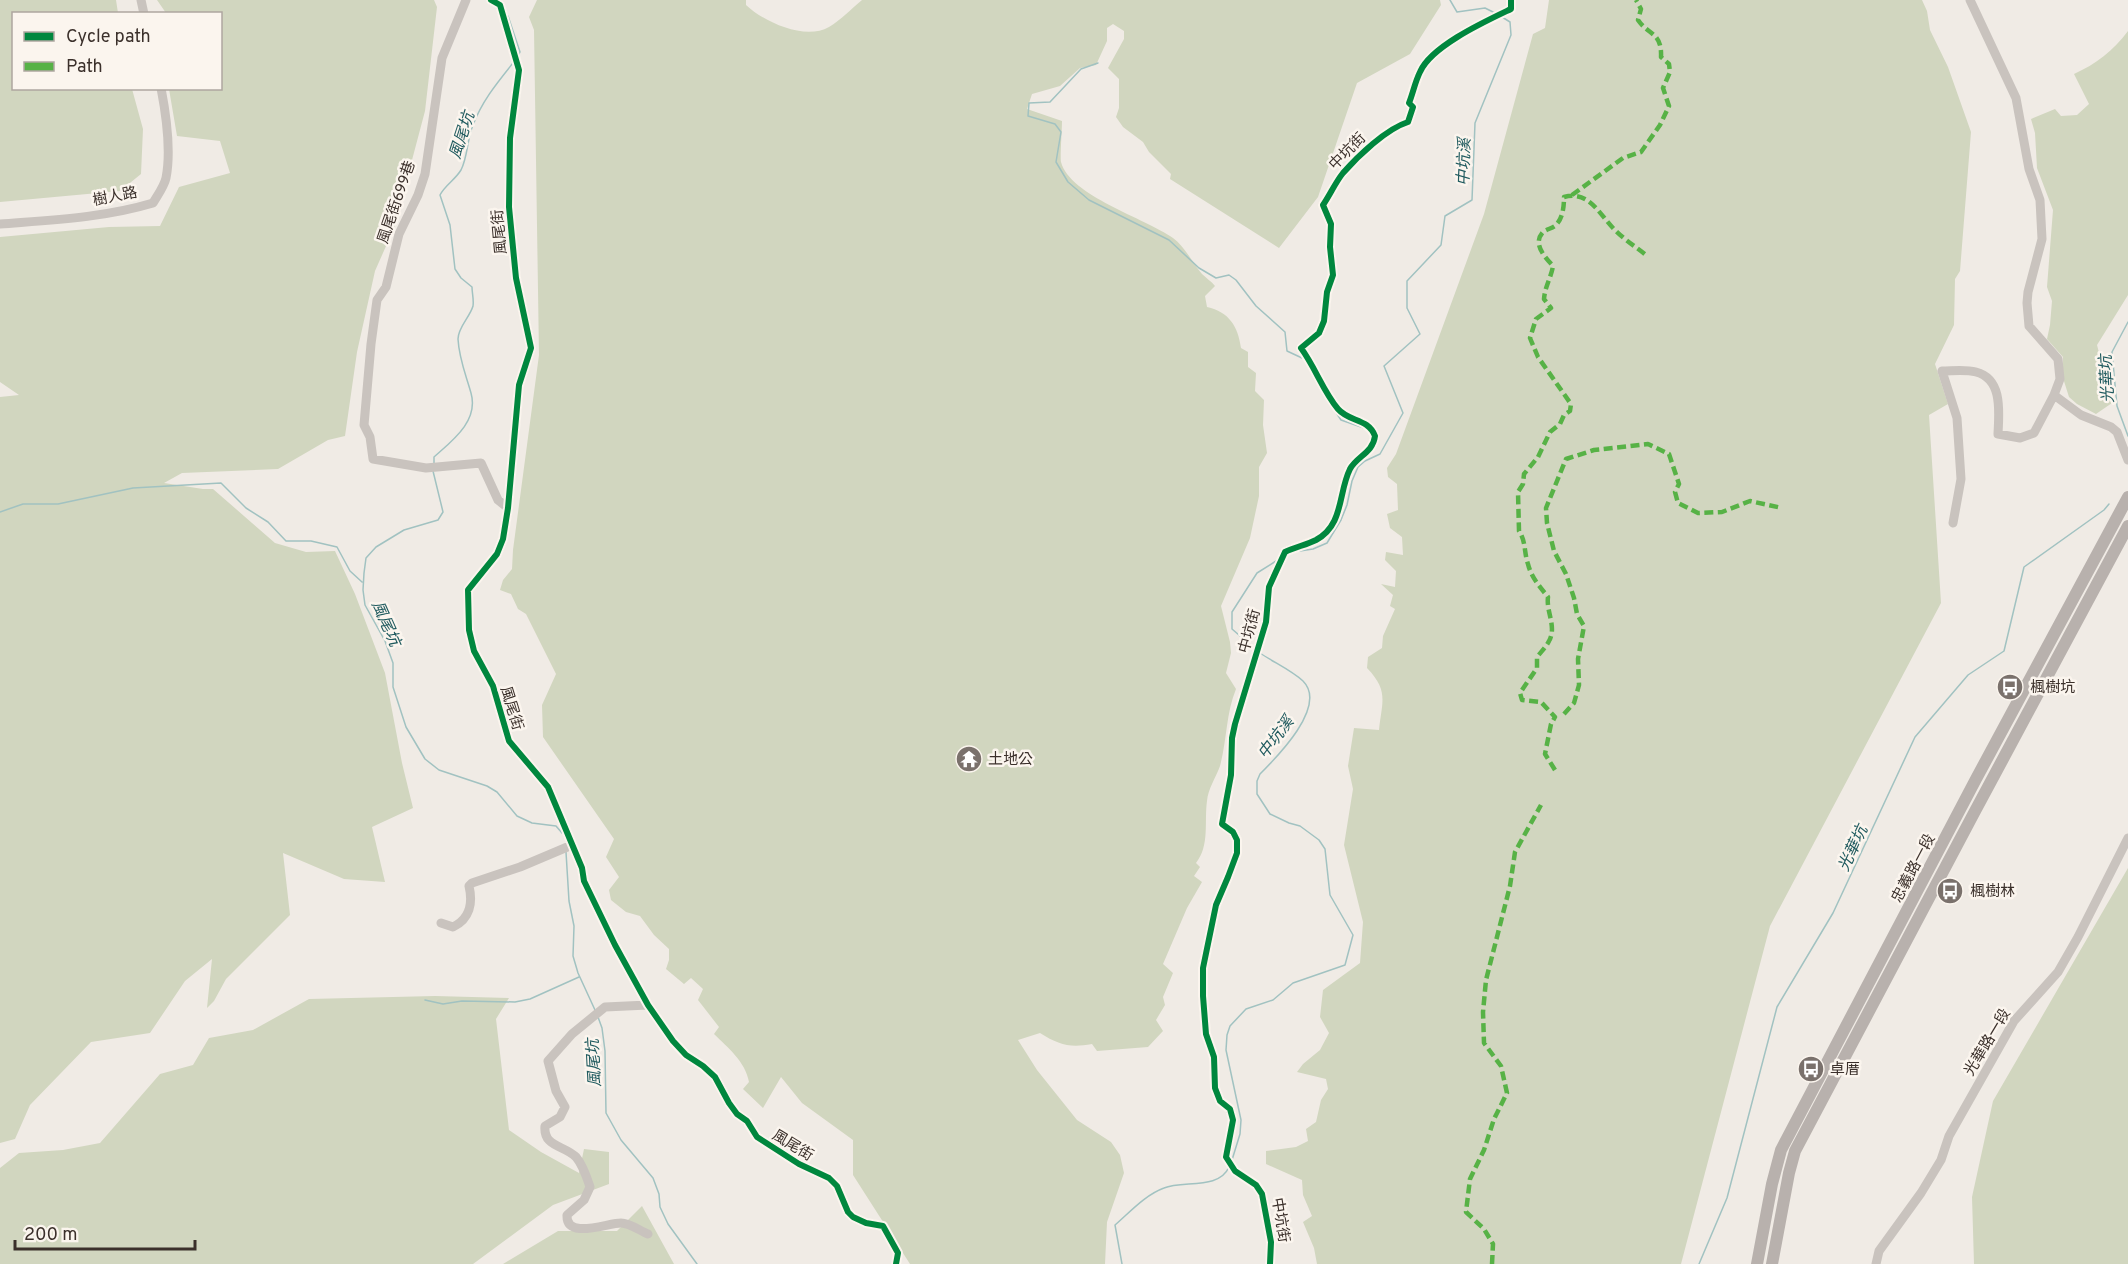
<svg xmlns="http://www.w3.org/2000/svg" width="2128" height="1264" font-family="Overpass,'Noto Sans TC',sans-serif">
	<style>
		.green { fill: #d1d6bf }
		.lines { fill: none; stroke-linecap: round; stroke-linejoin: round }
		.stream { stroke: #a1c2c1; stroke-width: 1.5 }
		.minor { stroke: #c9c3be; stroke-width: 9 }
		.major { stroke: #b8b1ad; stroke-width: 12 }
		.quiet { stroke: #57b246; stroke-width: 4.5; stroke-dasharray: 9 4.5; stroke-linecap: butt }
		.cycleway-casing { stroke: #fbf5ee; stroke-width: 10 }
		.cycleway { stroke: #00873e; stroke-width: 6 }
		.labels { text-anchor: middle; stroke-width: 5; stroke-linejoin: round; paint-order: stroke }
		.street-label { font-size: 15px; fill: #3b302b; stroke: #fbf5ee }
		.poi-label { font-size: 15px; fill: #3b302b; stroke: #fbf5ee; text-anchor: start }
		.water-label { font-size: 16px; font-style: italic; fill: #1f5a5e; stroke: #fbf5ee }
	</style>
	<rect width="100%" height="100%" fill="#f0ebe5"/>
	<path class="green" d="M0,0H116L118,13L14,14V88L132,89L143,129L141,174L120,191L0,202Z
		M157,0H434L437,7L425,111L394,228L375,271L357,352L345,436L328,440L278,469L182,473L164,483L203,489H213L275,543L306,552L335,551L355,594L385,673L402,763L413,808L372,827L385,882L344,879L283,853L290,915L226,979L214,1001L207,1008L212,959L185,981L150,1033L91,1042L30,1105L15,1139L0,1143V397L19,395L0,382V237L109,227L160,226L179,187L230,173L220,141L177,136L169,89L220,88V14L166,13Z
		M537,0H746V5C764,22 805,41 829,27C841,20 851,9 862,0H1440L1441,5L1410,54L1357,83L1318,197L1279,248L1170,179L1171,174L1149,152L1143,142L1123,127L1116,117L1119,108V79L1108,68L1124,39V31L1113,24L1107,28V41L1096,65L1080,68L1060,86L1032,94L1027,109L1062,121C1062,129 1060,158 1061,162C1070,196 1145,218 1173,238C1185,247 1192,262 1202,274C1206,278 1211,281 1215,286L1205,296L1207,307C1229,312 1238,326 1241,348L1248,352V367L1256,373L1255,391L1264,400L1263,425L1267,453L1259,467V496L1250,538L1221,606L1230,642L1231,653L1226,673L1236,689C1226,713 1227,740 1220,766C1216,777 1208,789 1207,801C1204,822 1210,845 1196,863L1200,867L1194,876L1202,882L1187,908L1163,964L1173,973L1163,997L1165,1005L1156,1020L1163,1031L1148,1047L1097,1051L1092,1044C1070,1048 1059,1045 1040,1033L1018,1040L1037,1070L1077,1120L1111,1142L1120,1155L1124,1173L1107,1222L1105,1264H910L853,1175V1140L802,1103L781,1077L763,1108L743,1089L749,1082C745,1061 728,1048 714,1034L719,1027L698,1000L703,989L691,978L684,984L666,969L669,960V949L654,935L640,916L626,912L611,900L609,890L619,877L606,857L614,839L543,737L542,705L556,674L526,614L518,609L511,594L500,590L503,580L512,569L513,550L539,355L534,30L529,17Z
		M1549,0H1922L1927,11L1930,30L1948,67L1971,132L1960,271L1955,279L1954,325L1935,364L1948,404L1929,415L1941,603L1770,926L1681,1264H1317L1314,1248L1303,1222L1312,1216L1303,1195L1302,1180L1266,1164V1151L1296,1147L1308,1141L1306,1129L1316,1122L1321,1100L1328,1089L1326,1079L1297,1072L1303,1064L1320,1050L1329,1033L1320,1017L1323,990L1360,963L1363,922L1344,845L1353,789L1348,766L1354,728L1379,730C1382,701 1389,691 1367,668L1368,657L1382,648L1383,636L1395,609L1390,606L1393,595L1381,584L1395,587L1396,571L1385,560L1386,552L1403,555L1402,537L1390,528L1387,514L1398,510L1397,484L1388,477L1387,468L1396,454L1484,214L1533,34L1545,28Z
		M2128,31V295L2097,345L2112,403L2096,414L2077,404L2069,397L2063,378V357L2047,339L2050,325L2052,301L2047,287L2053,210L2037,168L2035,133L2031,119L2055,109L2061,116L2077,115L2089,104L2074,74C2096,64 2113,51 2128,31Z
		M2128,868V1264H1974L1972,1197L1993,1101Z
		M435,996L509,998L496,1019L509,1130L541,1152L579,1173L584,1149L609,1152V1184L553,1205L473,1264H0V1168L19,1153L63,1150L100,1143L160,1074L193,1065L209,1038L253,1030L309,999Z
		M642,1206L674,1264H503L558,1231H617Z"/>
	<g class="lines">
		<path class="stream" d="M1450,0L1457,12L1485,8L1493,12
			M508,16L520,52L519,54
			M1098,63L1081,69L1050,102L1029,103L1028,116L1055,124L1061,132L1056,162L1068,182L1089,200L1169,240L1199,268L1216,278L1229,275L1236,280L1256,306L1285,332L1287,351L1302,358
			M2128,322L2112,352L2117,406L2128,436
			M1337,414L1341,420L1364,428
			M434,463V457C452,441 479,421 471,393C466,375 459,359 458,339C458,327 470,317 473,306C474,300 472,293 472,287L461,278L455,269L450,225L440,195C445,185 455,180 461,170C468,156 467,139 473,125C482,101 497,83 513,63
			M433,471L443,512L438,520L404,530L376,547L366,558L364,573L363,590L365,605L385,641L393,663V687L406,727L425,759L439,770L487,786L497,792L517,816L532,823L556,826L562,833
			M0,512L23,504H58L133,488L221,483L246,508L268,522L286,541H311L337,547L350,571L362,582
			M1300,551L1313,549L1327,543L1341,520L1347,505L1352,481L1358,467L1365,461L1380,454L1403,413L1384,366L1420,334L1407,308V281L1441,245L1445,216L1472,200L1475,123L1511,35L1510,22L1502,17
			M1254,648L1232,629V612L1257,573L1276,561
			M566,852L569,901L574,926L573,956L578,973L595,1010
			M425,1000L443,1004L462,1001L515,1002L530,999L579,977
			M598,1017L602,1028L605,1051L606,1113L621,1140L653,1178L659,1194L660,1207L668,1224L697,1264
			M1232,1160L1240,1134L1241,1120L1226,1050L1227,1035L1230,1026L1246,1009L1273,1000L1293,983L1345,965L1353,935L1330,895L1325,849L1319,840L1300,826L1289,823L1270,814L1257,794V781L1260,774C1277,757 1328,706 1303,681C1291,670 1273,662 1260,653
			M1122,1264L1115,1225C1130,1212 1145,1195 1164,1188C1183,1180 1219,1190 1229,1167
			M1699,1264L1727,1198L1777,1007L1833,913L1915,737L1968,675L2004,651L2024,567L2104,510L2109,504"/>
		<path class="minor" d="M141,0L144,14
			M466,0L442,58L425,174L418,195L399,234L386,287L377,300L371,344L364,425L370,437L373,459L426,468L481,463L498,500L508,508
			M491,0L500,5L519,70L510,138L509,207L516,278L531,348L519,385L508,508L503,539L497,554L468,590L469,630L474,651L493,686L509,741L548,787L582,868L584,881L615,945L648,1005L673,1041L686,1055L703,1066L715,1077L729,1103L737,1114L747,1121L757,1137L799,1164L829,1178L837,1186L848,1212L853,1217L866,1223L883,1226L898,1253L896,1264
			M1970,0L2016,98L2029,169L2040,200L2042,239L2028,292L2027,303L2029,326L2058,359L2060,379L2054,395
			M0,224C51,220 103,218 153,203C157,196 164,187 166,178C171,153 166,114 161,88
			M1953,523L1961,479L1957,418L1942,371C1952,371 1965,369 1976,372C2003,379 1999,412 1998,434L2020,438L2034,433L2054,395L2081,415L2111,427L2117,432L2128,460
			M441,923L453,927C470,919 473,903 469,886L472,883L520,867L572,845
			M648,1234C640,1231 630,1223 621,1223C607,1223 566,1240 567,1215L584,1200L590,1187C587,1178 583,1165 576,1157C564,1145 543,1147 545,1126L560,1117L565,1107L556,1091L548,1061L572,1034L605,1007L648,1005
			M1270,1264L1271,1242L1262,1194L1256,1185L1235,1171L1226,1157L1233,1120L1230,1109L1220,1101L1215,1088L1214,1057L1206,1034L1203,996V968L1216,905L1228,877L1237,853V840L1233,832L1222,824L1231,775L1232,738L1235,724L1266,622L1269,587L1285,552C1295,547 1306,545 1316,540C1344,525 1338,493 1350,469C1357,456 1373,453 1375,436C1368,418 1349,422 1338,409C1323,391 1315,367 1301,348L1319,333L1324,321L1327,292L1333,275L1330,247L1331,224L1323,205C1330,195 1335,183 1343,173C1358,156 1386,129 1408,122L1413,107L1409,103C1413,93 1415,82 1420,72C1431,46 1486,21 1511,9V0
			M1876,1264L1879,1251L1921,1193L1941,1160L1949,1136L2014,1021L2058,972L2078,937L2128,838"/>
		<path class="major" d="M1757,1264L1772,1184L1781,1150L1976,779L2128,497
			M1772,1264L1789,1173L1795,1151L1974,813L2128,526"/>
		<path class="quiet" d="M1572,195L1623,158L1641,152L1660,125L1669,106L1663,88L1670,72L1669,64L1661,57C1662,32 1649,36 1638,20L1641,9L1636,0
			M1564,714L1574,703L1579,685L1578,659L1584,626L1577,614L1574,598L1566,574L1554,551L1547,523L1546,508L1566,459L1594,450L1648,444L1669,454L1679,484L1675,492L1678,503L1698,513L1722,512L1750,501L1782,508
			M1555,770L1545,754L1551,724L1555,717L1541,702L1522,700L1520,693L1537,668V657C1541,652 1546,647 1549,641C1557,627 1546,612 1548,597C1540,587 1531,577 1528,564C1524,553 1526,541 1519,531L1518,492L1523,484L1524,474L1538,457L1550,432L1560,424L1564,415L1570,411L1571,404L1538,357L1530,338L1536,319L1551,308L1544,299C1545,286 1551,278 1553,266C1545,257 1532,244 1543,232C1547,229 1553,228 1556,225C1563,218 1564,206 1564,197C1590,190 1600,216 1616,231C1625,240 1636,247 1646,255
			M1492,1264L1493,1244L1484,1229L1466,1212L1470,1179L1484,1150L1494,1119L1507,1093L1501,1066L1484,1043L1483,1012L1486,980L1510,886L1515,852L1541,805"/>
		<defs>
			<path id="cycleway" d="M491,0L500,5L519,70L510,138L509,207L516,278L531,348L519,385L508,508L503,539L497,554L468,590L469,630L474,651L493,686L509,741L548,787L582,868L584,881L615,945L648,1005L673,1041L686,1055L703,1066L715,1077L729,1103L737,1114L747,1121L757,1137L799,1164L829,1178L837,1186L848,1212L853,1217L866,1223L883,1226L898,1253L896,1264
				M1270,1264L1271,1242L1262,1194L1256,1185L1235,1171L1226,1157L1233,1120L1230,1109L1220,1101L1215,1088L1214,1057L1206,1034L1203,996V968L1216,905L1228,877L1237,853V840L1233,832L1222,824L1231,775L1232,738L1235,724L1266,622L1269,587L1285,552C1295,547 1306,545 1316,540C1344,525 1338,493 1350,469C1357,456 1373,453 1375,436C1368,418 1349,422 1338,409C1323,391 1315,367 1301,348L1319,333L1324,321L1327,292L1333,275L1330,247L1331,224L1323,205C1330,195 1335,183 1343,173C1358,156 1386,129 1408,122L1413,107L1409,103C1413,93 1415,82 1420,72C1431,46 1486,21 1511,9V0"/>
		</defs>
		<use href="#cycleway" class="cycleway-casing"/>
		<use href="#cycleway" class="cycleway"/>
	</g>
	<defs>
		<symbol id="bus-disc" viewBox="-11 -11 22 22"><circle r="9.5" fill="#7a716c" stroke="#fbf5ee"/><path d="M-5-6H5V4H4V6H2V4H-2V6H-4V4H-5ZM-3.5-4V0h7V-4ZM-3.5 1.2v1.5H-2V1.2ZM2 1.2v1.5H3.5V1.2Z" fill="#fff"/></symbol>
		<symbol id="temple-disc" viewBox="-11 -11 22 22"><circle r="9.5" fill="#7a716c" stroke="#fbf5ee"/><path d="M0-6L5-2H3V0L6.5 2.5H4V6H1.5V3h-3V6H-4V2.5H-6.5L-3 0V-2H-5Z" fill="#fff"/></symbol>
	</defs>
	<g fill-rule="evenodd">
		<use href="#bus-disc" x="1995" y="672" width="30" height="30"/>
		<use href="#temple-disc" x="954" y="744" width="30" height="30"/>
		<use href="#bus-disc" x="1935" y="876" width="30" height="30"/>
		<use href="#bus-disc" x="1796" y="1054" width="30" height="30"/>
	</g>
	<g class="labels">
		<g class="street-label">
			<text transform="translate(1347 151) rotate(-45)" y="5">中坑街</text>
			<text transform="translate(115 196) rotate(-11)" y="5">樹人路</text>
			<text transform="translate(396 202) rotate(-71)" y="5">風尾街699巷</text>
			<text transform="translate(499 232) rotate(-95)" y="5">風尾街</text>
			<text transform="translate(1249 631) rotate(-75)" y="5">中坑街</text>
			<text transform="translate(512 708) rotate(73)" y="5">風尾街</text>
			<text transform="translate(1913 868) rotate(-62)" y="5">忠義路一段</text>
			<text transform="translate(1987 1042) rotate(-59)" y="5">光華路一段</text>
			<text transform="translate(793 1145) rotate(31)" y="5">風尾街</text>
			<text transform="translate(1281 1220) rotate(81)" y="5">中坑街</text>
		</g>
		<g class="poi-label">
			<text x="2030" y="692">楓樹坑</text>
			<text x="988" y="764">土地公</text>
			<text x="1970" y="896">楓樹林</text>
			<text x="1830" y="1074">卓厝</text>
		</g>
		<g class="water-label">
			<text transform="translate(461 135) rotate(-72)" y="6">風尾坑</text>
			<text transform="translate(1463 162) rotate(-88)" y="6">中坑溪</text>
			<text transform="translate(2106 379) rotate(-93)" y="6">光華坑</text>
			<text transform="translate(387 623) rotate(66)" y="6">風尾坑</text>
			<text transform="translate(1275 737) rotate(-53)" y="6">中坑溪</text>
			<text transform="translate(1852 848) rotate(-65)" y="6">光華坑</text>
			<text transform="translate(593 1063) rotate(-93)" y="6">風尾坑</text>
		</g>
	</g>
	<rect x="12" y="12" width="210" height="78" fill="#fbf5ee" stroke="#aea6a0" stroke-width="1.5"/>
	<rect x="24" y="32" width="30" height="9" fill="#00873e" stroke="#aea6a0" stroke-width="1.5"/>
	<text x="66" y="42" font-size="18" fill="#3b302b">Cycle path</text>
	<rect x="24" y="62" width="30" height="9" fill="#57b246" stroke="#aea6a0" stroke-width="1.5"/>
	<text x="66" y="72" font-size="18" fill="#3b302b">Path</text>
	<path d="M15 1240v9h180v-9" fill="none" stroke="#3b302b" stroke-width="3"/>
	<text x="24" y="1240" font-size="18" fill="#3b302b" stroke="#fbf5ee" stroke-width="4.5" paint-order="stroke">200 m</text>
</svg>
